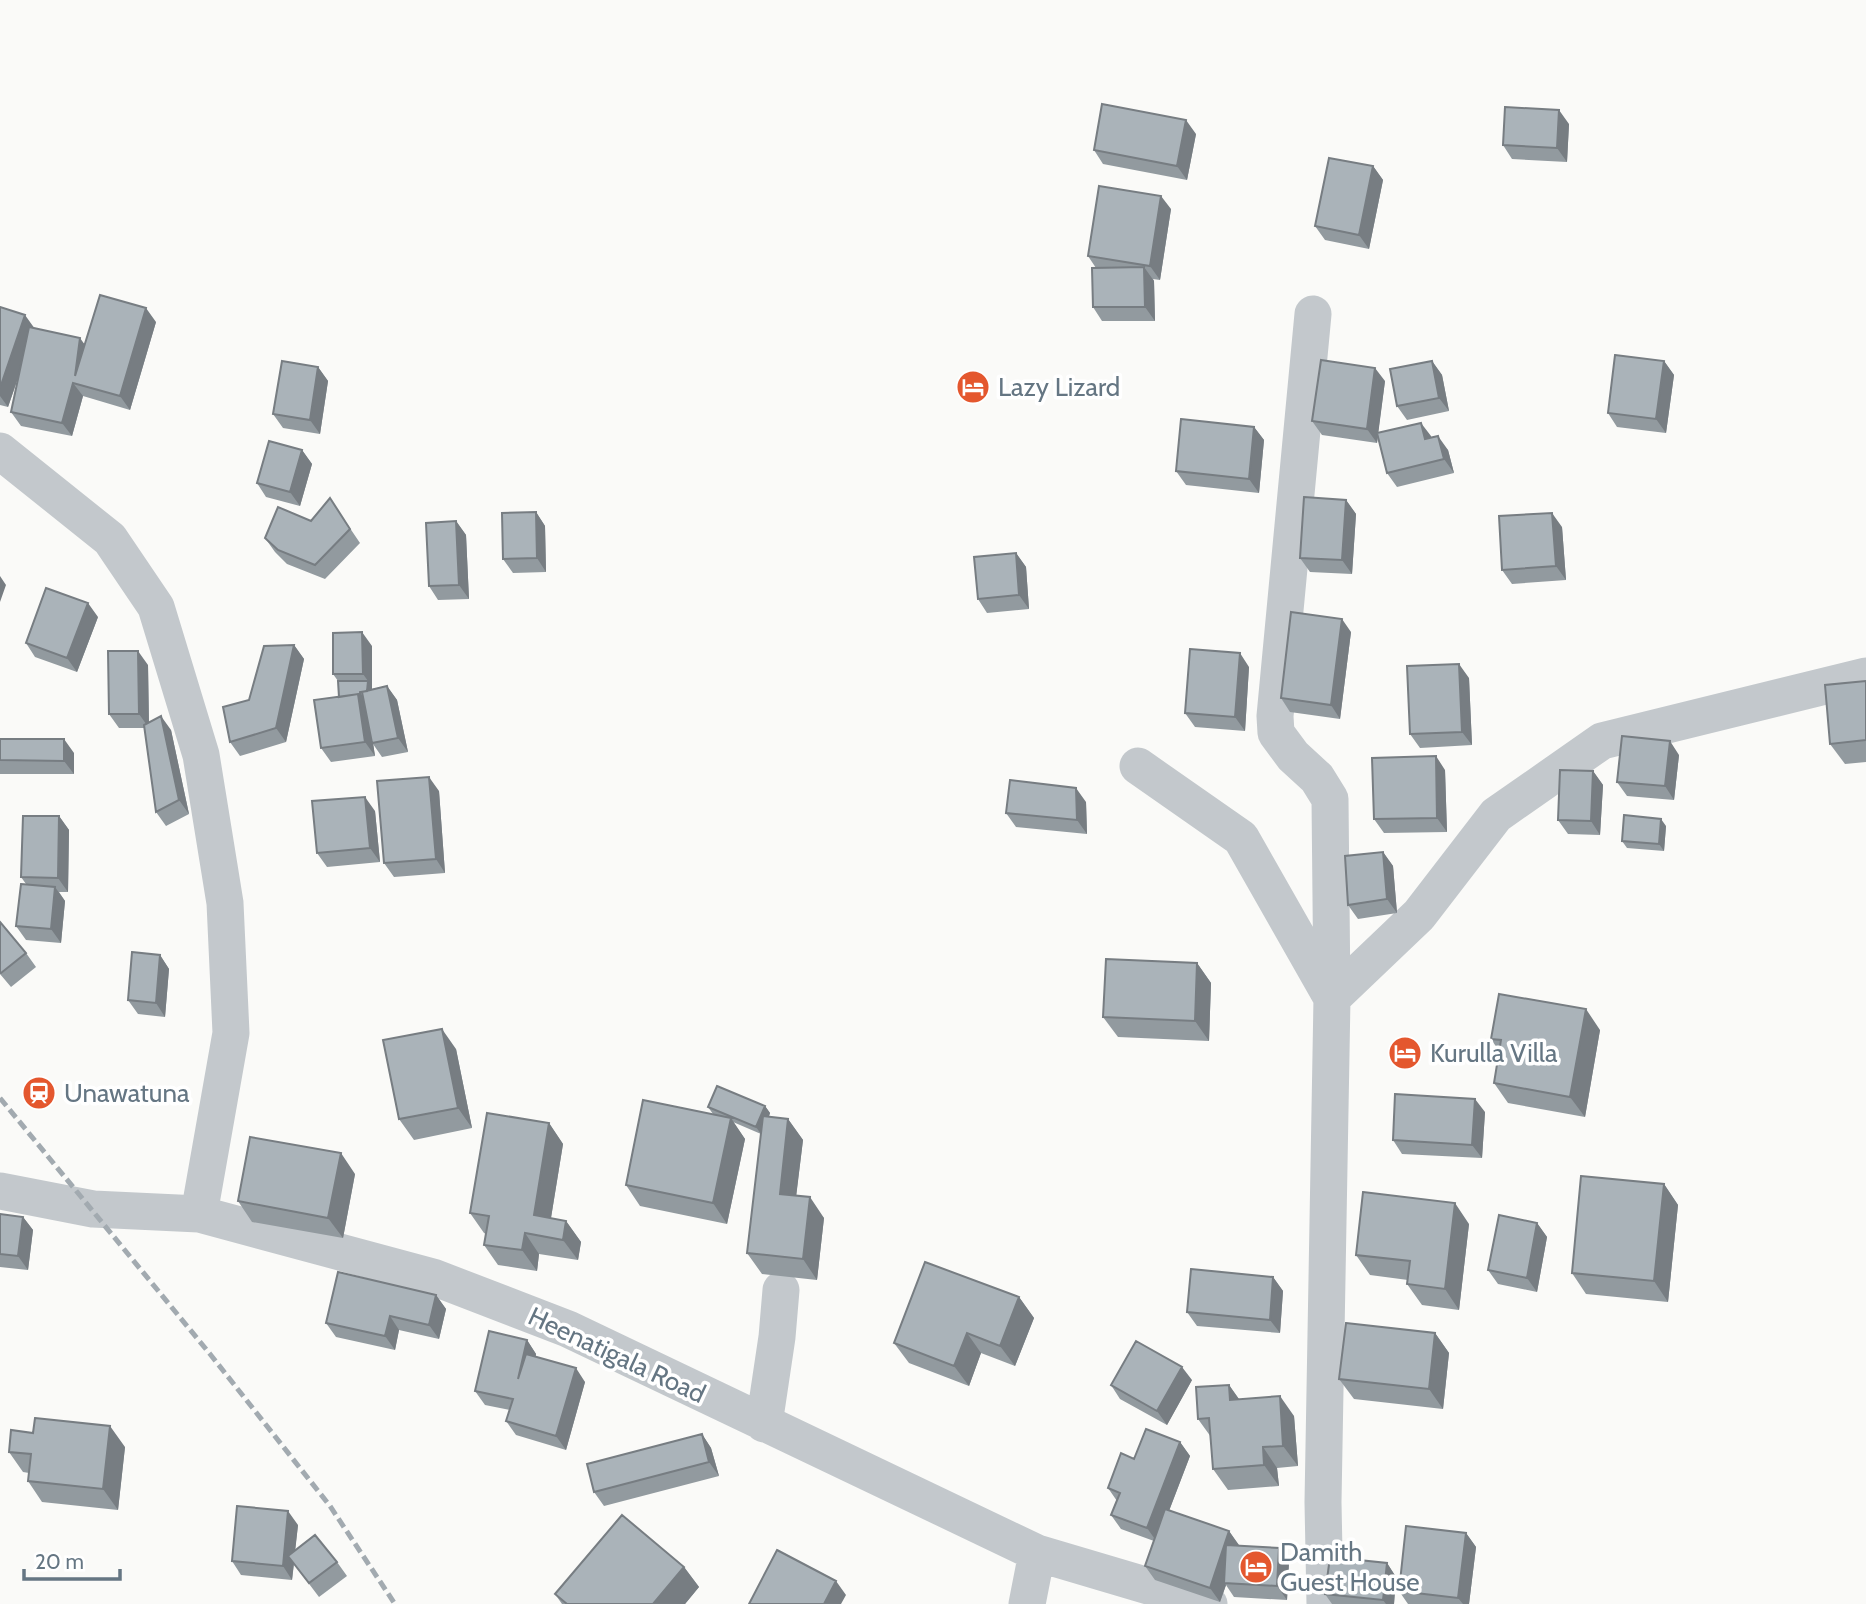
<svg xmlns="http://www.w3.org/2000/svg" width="1866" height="1604" font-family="Cabin,sans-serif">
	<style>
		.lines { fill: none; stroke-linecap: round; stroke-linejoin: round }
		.minor { stroke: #c3c8cc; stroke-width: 37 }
		.rail { stroke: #a2aab0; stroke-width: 5; stroke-dasharray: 10 5; stroke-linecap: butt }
		.wall { fill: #929a9f }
		.shaded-wall { fill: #777d82 }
		.building { fill: #aab3b9; stroke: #777d82; stroke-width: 2 }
		.labels { text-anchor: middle; stroke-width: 7; stroke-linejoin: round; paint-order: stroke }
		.poi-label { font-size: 26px; fill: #657683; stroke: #fff; text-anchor: start }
		.street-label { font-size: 26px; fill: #657683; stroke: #fff }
	</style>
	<rect width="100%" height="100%" fill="#fafaf8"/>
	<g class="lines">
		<path class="minor" d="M1313,314L1275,716L1276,733L1293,756L1317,778L1330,799L1332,998L1323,1502L1325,1604
			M0,451L110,539L156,607L201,755L225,903L231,1033L199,1214
			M1138,766L1241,838L1332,998L1419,915L1496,815L1602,741L1866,676
			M0,1191L93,1209L199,1214L433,1277L568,1329L1037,1553L1209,1604
			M764,1424L777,1337L781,1290
			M1027,1604L1037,1553"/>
		<path class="rail" d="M0,1098L210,1354L330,1506L395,1604"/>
	</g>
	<path class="wall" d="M1569,124L1567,162L1512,159L1503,145Z
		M1196,134L1187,180L1103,164L1094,150Z
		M1373,166L1383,180L1369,249L1325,240L1315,226Z
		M1171,209L1160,280L1153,279L1154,281L1155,321H1102L1093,307L1096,268L1088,256Z
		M0,307L33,328L85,344L156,322L130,410L83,396L72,436L21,426L11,412L19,375L8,407L0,405Z
		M1432,361L1442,375L1449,411L1407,420L1397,406Z
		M1664,361L1674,375L1666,433L1617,427L1608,413Z
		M318,367L328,381L320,434L283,428L273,414Z
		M1385,381L1378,433L1431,436V438L1448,450L1454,473L1397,487L1387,473L1378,435L1377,443L1322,435L1312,421Z
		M1254,427L1264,440L1259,493L1186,485L1176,471Z
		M302,450L312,464L300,506L266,497L257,483Z
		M1346,500L1356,514L1352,574L1310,572L1300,558Z
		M339,512L360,543L325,579L287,564L275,552L265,538L311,521Z
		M536,512L545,526L546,572L513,573L503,559Z
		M456,521L466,535L469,599L438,600L429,586Z
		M1562,527L1566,580L1512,584L1502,570Z
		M1016,553L1026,567L1029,609L987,613L978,599Z
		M98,617L77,672L35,657L26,643Z
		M1351,632L1340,719L1290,712L1281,698Z
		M294,645L304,659L286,742L240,756L230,742L249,700Z
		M372,646V689L387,686L397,700L408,752L382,757L373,744L375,756L331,762L321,748L339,697L338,681L333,674Z
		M148,665L149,723L171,730L189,814L166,826L156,812L145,728H119L109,714Z
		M1249,667L1245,731L1195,727L1185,713Z
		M1469,678L1472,745L1420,748L1410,734Z
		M1866,681V762L1845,764L1830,744Z
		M0,739L74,753V774H0Z
		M1679,755L1674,800L1627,796L1617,782Z
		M1445,770L1447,832L1384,833L1374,819Z
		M1593,771L1603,785L1600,835L1568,834L1558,820Z
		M439,791L445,873L394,877L384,863Z
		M1086,802L1087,834L1016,827L1006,813Z
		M375,811L380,862L327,867L317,853Z
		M59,816L69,830L68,892H59L65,901L61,943L26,940L16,926L26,884L21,877Z
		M1666,826L1664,851L1627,848L1622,841Z
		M1383,852L1393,866L1397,913L1358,919L1348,905Z
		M0,922L26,953L36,967L11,987L0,974Z
		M160,955L169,969L165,1017L138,1014L128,1000Z
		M1197,963L1211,983L1209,1041L1118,1037L1103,1017Z
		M1600,1030L1585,1117L1508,1103L1494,1083L1499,1051L1491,1039Z
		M456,1049L472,1128L414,1140L399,1119Z
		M765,1106L770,1113L769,1117L788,1119L803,1140L796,1196L824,1218L817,1280L762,1274L747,1253L761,1134L733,1122L745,1139L727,1224L640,1206L626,1185L717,1116L713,1114L708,1107Z
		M1485,1112L1482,1158L1402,1154L1393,1140Z
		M549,1123L563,1144L551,1218L566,1221L581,1242L578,1260L539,1254L537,1271L498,1265L484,1245L486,1234L484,1233L470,1213Z
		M355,1174L343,1238L252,1222L238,1201Z
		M1664,1184L1678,1205L1668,1302L1586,1294L1572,1273Z
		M0,1214L23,1217L33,1230L28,1270L0,1267Z
		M1537,1223L1547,1237L1537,1292L1498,1284L1488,1270Z
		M1469,1224L1459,1310L1422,1305L1407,1284L1408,1280L1370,1275L1356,1255Z
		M1273,1277L1283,1291L1280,1333L1197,1326L1187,1312Z
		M436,1295L446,1309L439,1339L399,1330L395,1350L336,1337L326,1323Z
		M1019,1297L1034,1318L1015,1366L981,1353L969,1386L909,1363L894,1343Z
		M1435,1333L1449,1353L1443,1409L1354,1399L1339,1379Z
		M527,1340L536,1354V1356L585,1382L566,1450L516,1435L506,1421L510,1410L485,1405L475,1391Z
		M1192,1380L1167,1425L1120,1399L1111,1385Z
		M1229,1385L1239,1399L1294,1416L1298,1466L1277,1468L1279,1486L1228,1490L1213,1469L1211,1437L1198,1419Z
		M702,1434L711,1448L719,1476L604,1506L594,1492Z
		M1180,1442L1190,1456L1169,1511L1229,1531L1239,1546L1279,1548L1289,1562L1287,1600L1234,1597L1226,1585L1220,1602L1155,1580L1145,1566L1154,1541L1121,1529L1111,1515L1117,1501L1108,1488L1134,1459Z
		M125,1447L118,1510L42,1502L28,1481L29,1473L23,1472L9,1452Z
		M298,1525L295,1550L337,1562L347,1576L319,1597L294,1564L292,1580L241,1575L232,1561Z
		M1466,1533L1476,1547L1469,1604H1408L1399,1591Z
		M1387,1563L1396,1577L1394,1604H1332L1325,1594Z
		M684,1567L699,1587L685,1604H562L555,1594Z"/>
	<path class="shaded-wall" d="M1559,110L1569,124L1567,162L1557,148Z
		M1186,120L1196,134L1187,180L1177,166Z
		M1373,166L1383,180L1369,249L1359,235Z
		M1161,196L1171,209L1160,280L1150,266Z
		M1144,267L1154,281L1155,321L1145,307Z
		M146,308L156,322L130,410L120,396Z
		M25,315L35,329L8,407L0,396V388Z
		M80,338L90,352L75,376Z
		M1432,361L1442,375L1449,411L1439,398Z
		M1664,361L1674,375L1666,433L1656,419Z
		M318,367L328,381L320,434L310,420Z
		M1375,368L1385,381L1377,443L1367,429Z
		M73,383L83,396L72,436L62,423Z
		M1421,423L1431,436L1435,453L1425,439Z
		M1254,427L1264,440L1259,493L1249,479Z
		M1438,436L1448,450L1454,473L1444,459Z
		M302,450L312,464L300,506L290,492Z
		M1346,500L1356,514L1352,574L1342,560Z
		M536,512L545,526L546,572L537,558Z
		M1552,513L1562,527L1566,580L1556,566Z
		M456,521L466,535L469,599L459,585Z
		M1016,553L1026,567L1029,609L1019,595Z
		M0,576L6,585L0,602Z
		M88,603L98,617L77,672L67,658Z
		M1342,619L1351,632L1340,719L1331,705Z
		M362,632L372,646V699L367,692L368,681L363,674Z
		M294,645L304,659L286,742L276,728Z
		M138,651L148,665L149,728L139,714Z
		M1240,653L1249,667L1245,731L1235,717Z
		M1459,664L1469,678L1472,745L1462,732Z
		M387,686L397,700L408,752L398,738Z
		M360,692L364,699L368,708L375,756L365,742L358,694Z
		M161,716L171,730L189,814L179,800Z
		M64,739L74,753V774L64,761Z
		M1670,741L1679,755L1674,800L1665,786Z
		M1436,756L1445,770L1447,832L1437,818Z
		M1593,771L1603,785L1600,835L1591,821Z
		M429,777L439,791L445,873L436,859Z
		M1076,788L1086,802L1087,834L1077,820Z
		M365,797L375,811L380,862L370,848Z
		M59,816L69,830L68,892L58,878Z
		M1661,819L1666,826L1664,851L1659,844Z
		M1383,852L1393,866L1397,913L1387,899Z
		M55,887L65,901L61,943L51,929Z
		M160,955L169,969L165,1017L156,1003Z
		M1197,963L1211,983L1209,1041L1195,1021Z
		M1586,1009L1600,1030L1585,1117L1570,1097Z
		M442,1029L456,1049L472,1128L458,1108Z
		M1475,1099L1485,1112L1482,1158L1472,1145Z
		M765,1106L770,1113L761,1134L756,1127Z
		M731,1118L745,1139L727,1224L713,1203Z
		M788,1119L803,1140L794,1214L780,1194Z
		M549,1123L563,1144L548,1236L534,1215Z
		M341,1153L355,1174L343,1238L328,1218Z
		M1664,1184L1678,1205L1668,1302L1654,1281Z
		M810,1197L824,1218L817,1280L803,1259Z
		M1455,1203L1469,1224L1459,1310L1445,1289Z
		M23,1217L33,1230L28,1270L18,1256Z
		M566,1221L581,1242L578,1260L563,1240Z
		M1537,1223L1547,1237L1537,1292L1527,1278Z
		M525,1233L539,1254L537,1271L522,1250Z
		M1273,1277L1283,1291L1280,1333L1270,1320Z
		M436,1295L446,1309L439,1339L429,1325Z
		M1019,1297L1034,1318L1015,1366L1000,1346Z
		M390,1316L399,1330L395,1350L385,1336Z
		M967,1333L981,1353L969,1386L954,1366Z
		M1435,1333L1449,1353L1443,1409L1429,1389Z
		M527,1340L536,1354L527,1393L518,1379Z
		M1182,1367L1192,1380L1167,1425L1157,1411Z
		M576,1368L585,1382L566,1450L556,1436Z
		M1229,1385L1243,1405L1230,1400Z
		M1280,1396L1294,1416L1298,1466L1283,1446Z
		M110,1426L125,1447L118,1510L103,1489Z
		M702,1434L711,1448L719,1476L709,1462Z
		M1180,1442L1190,1456L1157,1542L1147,1528Z
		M1263,1447L1277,1468L1279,1486L1264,1465Z
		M288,1511L298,1525L292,1580L283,1566Z
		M1229,1531L1239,1545L1226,1583H1224L1226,1585L1220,1602L1210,1588Z
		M1466,1533L1476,1547L1469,1604H1463L1458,1598Z
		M1279,1548L1289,1562L1287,1600L1277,1586Z
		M1387,1563L1396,1577L1394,1604H1386L1383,1600Z
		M684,1567L699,1587L685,1604H653Z
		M836,1581L846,1595L841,1604H824Z"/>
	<path class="building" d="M1102,104L1186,120L1177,166L1094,150Z
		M1505,107L1559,110L1557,148L1503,145Z
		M1329,158L1373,166L1359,235L1315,226Z
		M1099,186L1161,196L1150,266L1088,256Z
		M1144,267L1145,307H1093L1092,268Z
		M100,295L146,308L120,396L73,383L62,423L11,412L29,327L80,338L75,376Z
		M0,307L25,315L0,388Z
		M1615,355L1664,361L1656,419L1608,413Z
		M1321,360L1375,368L1367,429L1312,421Z
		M282,361L318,367L310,420L273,414Z
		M1432,361L1439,398L1397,406L1390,369Z
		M1181,419L1254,427L1249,479L1176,471Z
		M1421,423L1425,439L1438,436L1444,459L1387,473L1377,433Z
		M269,441L302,450L290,492L257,483Z
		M1304,497L1346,500L1342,560L1300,558Z
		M330,498L350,529L315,565L278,550L265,538L278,507L311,521Z
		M536,512L537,558L503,559L502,513Z
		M1552,513L1556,566L1502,570L1499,516Z
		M456,521L459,585L429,586L426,523Z
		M1016,553L1019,595L978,599L974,557Z
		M46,588L88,603L67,658L26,643Z
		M1291,612L1342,619L1331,705L1281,698Z
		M362,632L363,674H333V633Z
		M294,645L276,728L230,742L223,707L249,700L264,646Z
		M1190,649L1240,653L1235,717L1185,713Z
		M108,651H138L139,714H109Z
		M1459,664L1462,732L1410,734L1407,666Z
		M338,681H368L367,691L360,692V697L358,694L339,697Z
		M1866,681V740L1830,744L1825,685Z
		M387,686L398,738L372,743L362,692Z
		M358,694L365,742L321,748L314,700Z
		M161,716L179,800L156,812L144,725Z
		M1622,736L1670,741L1665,786L1617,782Z
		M0,739H64V761L0,760Z
		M1436,756L1437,818L1374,819L1372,758Z
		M1560,770L1593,771L1591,821L1558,820Z
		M429,777L436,859L384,863L377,781Z
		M1010,780L1076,788L1077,820L1006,813Z
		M365,797L370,848L317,853L312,801Z
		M1624,815L1661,819L1659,844L1622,841Z
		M23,816H59L58,878L21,877Z
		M1383,852L1387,899L1348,905L1345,856Z
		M21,884L55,887L51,929L16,926Z
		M0,922L26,953L1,973L0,972Z
		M132,952L160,955L156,1003L128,1000Z
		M1106,959L1197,963L1195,1021L1103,1017Z
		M1499,994L1586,1009L1570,1097L1494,1083L1501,1040L1491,1039Z
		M442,1029L458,1108L399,1119L383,1040Z
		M717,1086L765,1106L756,1127L708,1107Z
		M1395,1094L1475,1099L1472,1145L1393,1140Z
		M643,1100L731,1118L713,1203L626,1185Z
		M487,1113L549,1123L534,1215L566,1221L563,1240L525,1233L522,1250L484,1245L489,1216L470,1213Z
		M763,1116L788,1119L780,1194L810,1197L803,1259L747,1253Z
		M250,1137L341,1153L328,1218L238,1201Z
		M1581,1176L1664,1184L1654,1281L1572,1273Z
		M1363,1192L1455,1203L1445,1289L1407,1284L1410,1261L1356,1255Z
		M0,1214L23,1217L18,1256L0,1254Z
		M1499,1215L1537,1223L1527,1278L1488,1270Z
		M925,1262L1019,1297L1000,1346L967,1333L954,1366L894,1343Z
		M1191,1269L1273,1277L1270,1320L1187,1312Z
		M338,1272L436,1295L429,1325L390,1316L385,1336L326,1323Z
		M1346,1323L1435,1333L1429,1389L1339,1379Z
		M489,1331L527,1340L518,1379L526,1354L576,1368L556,1436L506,1421L513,1399L475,1391Z
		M1136,1341L1182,1367L1157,1411L1111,1385Z
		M1229,1385L1230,1400L1280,1396L1283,1446L1263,1447L1264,1465L1213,1469L1209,1418L1198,1419L1196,1387Z
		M35,1418L110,1426L103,1489L28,1481L31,1454L9,1452L11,1430L33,1433Z
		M1146,1429L1180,1442L1147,1528L1111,1515L1120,1493L1108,1488L1121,1453L1134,1459Z
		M702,1434L709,1462L594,1492L587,1464Z
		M237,1506L288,1511L283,1566L232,1561Z
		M1165,1509L1229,1531L1210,1588L1145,1566Z
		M622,1515L684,1567L653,1604H567L555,1594Z
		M1406,1526L1466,1533L1458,1598L1399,1591Z
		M315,1535L337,1562L309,1583L288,1556Z
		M1226,1545L1279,1548L1277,1586L1224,1583Z
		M777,1550L836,1581L824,1604H749Z
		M1330,1557L1387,1563L1383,1600L1325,1594Z"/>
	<defs>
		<symbol id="hotel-disc" viewBox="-11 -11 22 22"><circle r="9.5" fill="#e4572e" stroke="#fff"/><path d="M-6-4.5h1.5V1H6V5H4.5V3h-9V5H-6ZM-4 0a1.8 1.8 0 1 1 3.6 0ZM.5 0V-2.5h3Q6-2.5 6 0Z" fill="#fff"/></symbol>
		<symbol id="station-disc" viewBox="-11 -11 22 22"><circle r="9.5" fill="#e4572e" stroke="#fff"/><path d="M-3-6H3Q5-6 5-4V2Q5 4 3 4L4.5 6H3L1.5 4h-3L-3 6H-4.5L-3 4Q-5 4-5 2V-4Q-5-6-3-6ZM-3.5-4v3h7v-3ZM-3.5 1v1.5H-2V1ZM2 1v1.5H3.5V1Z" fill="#fff"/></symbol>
	</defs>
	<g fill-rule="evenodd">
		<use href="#hotel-disc" x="954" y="368" width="38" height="38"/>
		<use href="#hotel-disc" x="1386" y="1034" width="38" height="38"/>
		<use href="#station-disc" x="20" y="1074" width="38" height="38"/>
		<use href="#hotel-disc" x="1237" y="1548" width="38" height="38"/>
	</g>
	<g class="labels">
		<g class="poi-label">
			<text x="998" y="396">Lazy Lizard</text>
			<text x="1430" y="1062">Kurulla Villa</text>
			<text x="64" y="1102">Unawatuna</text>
			<text x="1280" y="1561">Damith<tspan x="1280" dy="30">Guest House</tspan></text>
		</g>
		<g class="street-label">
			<text transform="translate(617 1355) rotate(25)" y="9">Heenatigala Road</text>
		</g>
	</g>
	<path d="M24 1569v10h96v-10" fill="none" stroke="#657683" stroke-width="3.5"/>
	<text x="35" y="1569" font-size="21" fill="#657683" stroke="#ffffff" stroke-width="5" paint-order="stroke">20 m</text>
</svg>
